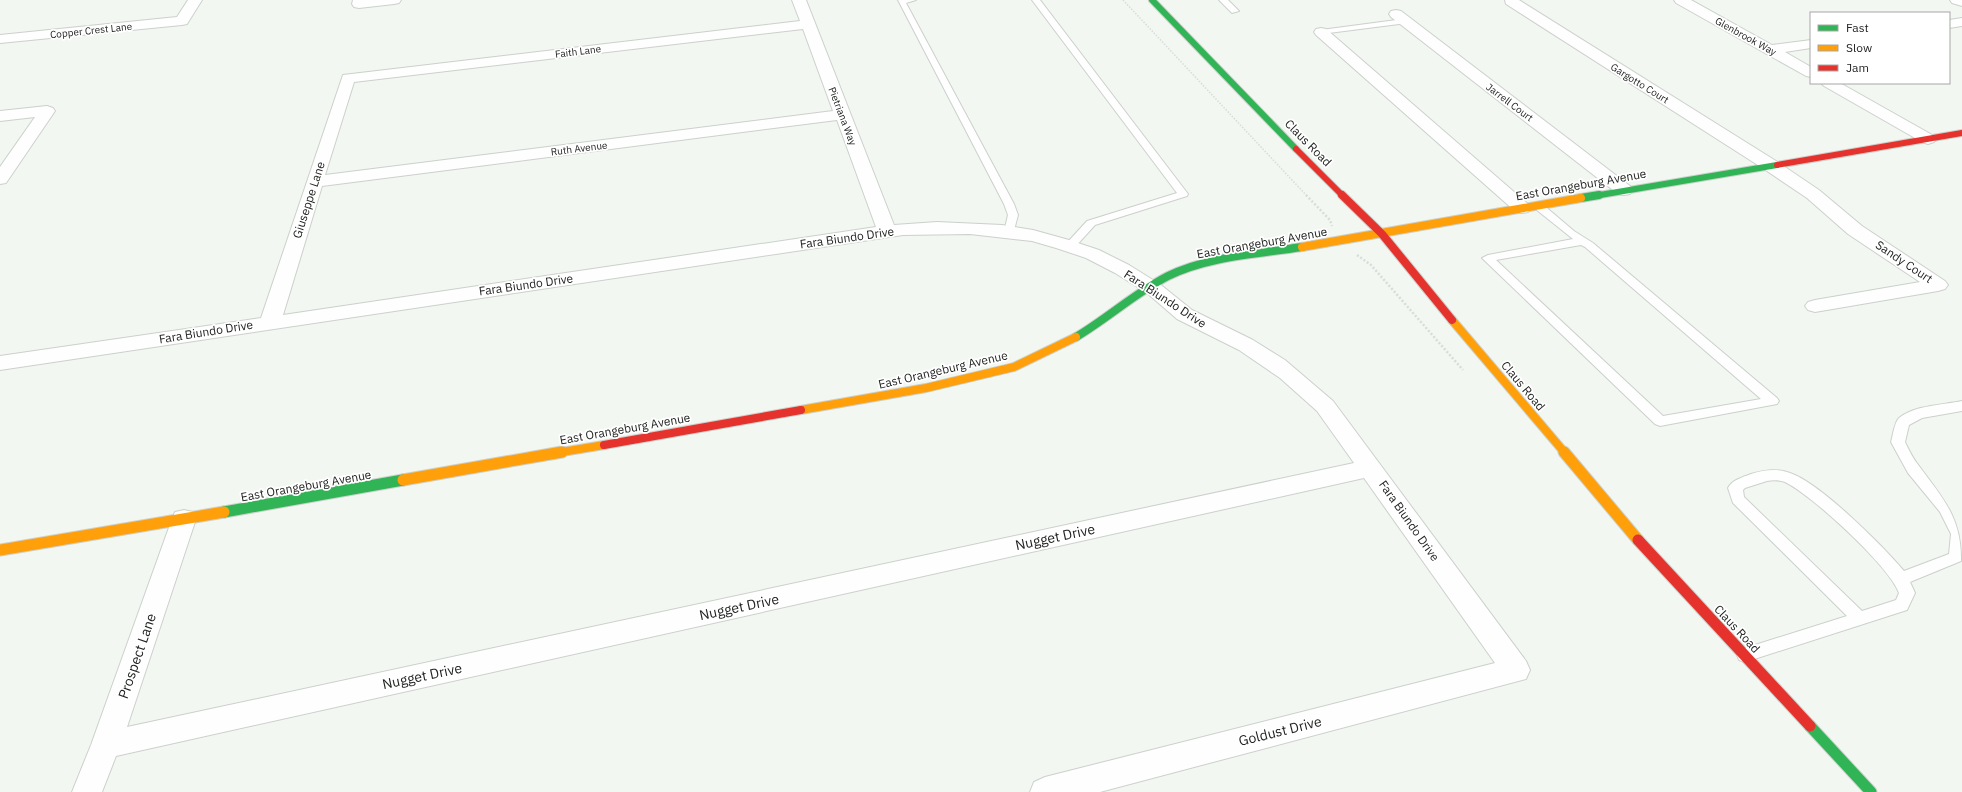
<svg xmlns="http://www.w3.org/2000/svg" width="1962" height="792" font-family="'IBM Plex Sans',sans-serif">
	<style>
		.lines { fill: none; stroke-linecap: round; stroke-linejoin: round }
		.lane-casing { stroke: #ccd0cc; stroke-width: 2 }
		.street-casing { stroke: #ccd0cc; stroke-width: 2 }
		.fast-far2-casing { stroke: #ccd0cc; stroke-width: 8 }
		.fast-far1-casing { stroke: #ccd0cc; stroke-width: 10 }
		.fast-casing { stroke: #ccd0cc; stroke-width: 13 }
		.slow-far1-casing { stroke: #ccd0cc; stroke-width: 10 }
		.slow-casing { stroke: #ccd0cc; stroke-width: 13 }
		.jam-far2-casing { stroke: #ccd0cc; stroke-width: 8 }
		.jam-far1-casing { stroke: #ccd0cc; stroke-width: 10 }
		.jam-casing { stroke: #ccd0cc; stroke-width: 13 }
		.path-far1 { stroke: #dadbda; stroke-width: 1.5; stroke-dasharray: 1.5 1.5; stroke-linecap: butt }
		.path { stroke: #dadbda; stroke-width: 2.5; stroke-dasharray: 2 2; stroke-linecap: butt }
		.lane { fill: #fdfefd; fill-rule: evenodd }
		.street { fill: #fdfefd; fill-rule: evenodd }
		.fast-far2 { stroke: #30b455; stroke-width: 6 }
		.fast-far1 { stroke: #30b455; stroke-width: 8 }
		.fast { stroke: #30b455; stroke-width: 11 }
		.slow-far1 { stroke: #ff9f0a; stroke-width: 8 }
		.slow { stroke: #ff9f0a; stroke-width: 11 }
		.jam-far2 { stroke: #e5322d; stroke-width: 6 }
		.jam-far1 { stroke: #e5322d; stroke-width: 8 }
		.jam { stroke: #e5322d; stroke-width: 11 }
		.labels { text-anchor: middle; stroke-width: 3.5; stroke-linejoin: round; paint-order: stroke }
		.far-street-label { font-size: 10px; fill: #212421; stroke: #fff }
		.street-label { font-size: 12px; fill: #212421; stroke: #fff }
		.near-street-label { font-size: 14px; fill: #212421; stroke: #fff }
	</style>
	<rect width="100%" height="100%" fill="#f2f7f2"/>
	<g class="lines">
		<defs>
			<path id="lane" d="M898,0H916L906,3L1014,204L1018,215L1013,234L1009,235L1004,232L1008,215L1004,204Z
				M1032,0H1040L1188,194L1187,196L1095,225L1075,247L1071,248L1065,245L1087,221L1177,193Z
				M1219,0H1228L1239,11L1232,13Z
				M1404,19H1407V23L1321,34L1317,32L1321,30Z
				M1537,202L1541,203L1574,231L1593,243L1777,398L1779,401L1777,404L1660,426L1655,424L1482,258L1488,255L1573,239L1533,207L1532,205ZM1581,245L1585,247L1761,399L1663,416L1496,260Z
				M1962,401V411L1922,418L1909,425L1905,442C1909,450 1913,459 1919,466C1942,497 1962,518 1961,561L1910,582L1915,593L1907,610L1745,662L1739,660L1737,655L1739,650L1847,616L1733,503L1728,488C1732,480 1743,477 1751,474C1764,470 1777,468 1790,473C1820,483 1883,546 1904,571L1949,554L1951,534L1940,512L1908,473L1891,442C1893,436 1894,423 1899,418C1915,405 1943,405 1962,401ZM1767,481C1773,480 1779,480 1785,482C1812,495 1889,566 1899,593L1896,600L1862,611L1744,497L1743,490L1745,488Z"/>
			<path id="street" d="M188,0H202L187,24L182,25L0,43V35L177,17Z
				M353,0H401L399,3L394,4L359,8L354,7L352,4Z
				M792,0H806L894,225L937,222L1002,225L1033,230L1069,240L1099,250L1129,265L1161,285L1192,310L1253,340L1285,360L1333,401L1526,661L1530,670L1526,679L1100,792H1030L1034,782L1045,777L1495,663L1364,478L116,756L102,792H72L91,745L172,519L175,512L184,510L193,512L196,519L127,727L1354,463L1317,411L1280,378L1239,350L1177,319L1147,293L1115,273L1086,258L1056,248L1032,241L970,234L903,235L0,370V356L261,318L343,75L800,21ZM803,29L833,111L325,175L354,82ZM837,120L876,227L283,315L322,186Z
				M1505,0H1519L1776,161L1819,190L1862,226L1945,281L1948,285L1945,289L1938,291L1815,312L1808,310L1805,306L1808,302L1815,300L1920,282L1848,234L1807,198L1764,169L1506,4Z
				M1674,0H1691L1772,45L1811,40V48L1785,52L1811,67V77L1806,76L1676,3Z
				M1950,0H1962V6L1952,3Z
				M1396,10L1401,11L1630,186L1633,190L1630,194L1624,195L1618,194L1391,17L1389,14L1391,11Z
				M1962,18V26L1949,28V20Z
				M1321,28L1326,29L1528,204L1531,208L1528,212L1522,213L1516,212L1316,35L1314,32L1316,29Z
				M1821,83H1840L1934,136L1936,139L1934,142L1928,144L1922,142L1824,86Z
				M47,106L53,108L55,111L6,183L0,184V167L35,117L0,121V111Z"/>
			<path id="fast-far2" d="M1152,0L1296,149
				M1594,196L1777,165"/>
			<path id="fast-far1" d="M1581,198L1599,195
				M1076,337C1108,318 1135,293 1168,276C1209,256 1258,254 1302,247"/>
			<path id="fast" d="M224,512L403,480
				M1810,726L1871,792"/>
			<path id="slow-far1" d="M1302,247L1581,198
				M1452,320L1565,453
				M801,410L926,388L1014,367L1076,337
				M556,453L604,445"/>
			<path id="slow" d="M1564,452L1638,540
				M403,480L562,452
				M0,550L224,512"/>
			<path id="jam-far2" d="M1296,149L1343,196
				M1777,165L1962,133"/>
			<path id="jam-far1" d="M1342,195L1382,234L1452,320
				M604,445L801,410"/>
			<path id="jam" d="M1638,540L1810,726"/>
		</defs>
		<use href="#lane" class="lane-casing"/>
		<use href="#street" class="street-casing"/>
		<use href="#fast-far2" class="fast-far2-casing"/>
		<use href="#fast-far1" class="fast-far1-casing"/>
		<use href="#fast" class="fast-casing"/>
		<use href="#slow-far1" class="slow-far1-casing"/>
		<use href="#slow" class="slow-casing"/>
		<use href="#jam-far2" class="jam-far2-casing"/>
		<use href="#jam-far1" class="jam-far1-casing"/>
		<use href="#jam" class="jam-casing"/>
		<path class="path-far1" d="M1123,0L1307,196"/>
		<path class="path" d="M1306,195L1330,220L1332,226
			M1357,255L1371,265L1463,370"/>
		<use href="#lane" class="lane"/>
		<use href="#street" class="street"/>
		<use href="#fast-far2" class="fast-far2"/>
		<use href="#fast-far1" class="fast-far1"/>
		<use href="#fast" class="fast"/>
		<use href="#slow-far1" class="slow-far1"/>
		<use href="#slow" class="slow"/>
		<use href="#jam-far2" class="jam-far2"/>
		<use href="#jam-far1" class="jam-far1"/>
		<use href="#jam" class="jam"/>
	</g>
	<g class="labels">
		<g class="far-street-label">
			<text transform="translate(91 30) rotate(-6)" y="4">Copper Crest Lane</text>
			<text transform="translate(1746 36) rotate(29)" y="4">Glenbrook Way</text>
			<text transform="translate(578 51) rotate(-7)" y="4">Faith Lane</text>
			<text transform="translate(1640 83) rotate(32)" y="4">Gargotto Court</text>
			<text transform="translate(1510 102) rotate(37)" y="4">Jarrell Court</text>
			<text transform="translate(843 116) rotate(69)" y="4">Pietriana Way</text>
			<text transform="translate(579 148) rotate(-7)" y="4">Ruth Avenue</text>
		</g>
		<g class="street-label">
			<text transform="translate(1308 143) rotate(45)" y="4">Claus Road</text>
			<text transform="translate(1581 185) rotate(-10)" y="4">East Orangeburg Avenue</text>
			<text transform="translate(309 200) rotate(-72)" y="4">Giuseppe Lane</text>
			<text transform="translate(847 238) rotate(-8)" y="4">Fara Biundo Drive</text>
			<text transform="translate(1262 243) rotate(-10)" y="4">East Orangeburg Avenue</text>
			<text transform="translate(1904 262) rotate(34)" y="4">Sandy Court</text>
			<text transform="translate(526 285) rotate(-8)" y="4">Fara Biundo Drive</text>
			<text transform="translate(1165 299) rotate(33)" y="4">Fara Biundo Drive</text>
			<text transform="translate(206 332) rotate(-9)" y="4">Fara Biundo Drive</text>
			<text transform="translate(943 370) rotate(-13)" y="4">East Orangeburg Avenue</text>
			<text transform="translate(1523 386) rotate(50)" y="4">Claus Road</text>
			<text transform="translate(625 429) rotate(-10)" y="4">East Orangeburg Avenue</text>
			<text transform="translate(306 486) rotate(-10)" y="4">East Orangeburg Avenue</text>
			<text transform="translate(1409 521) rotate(55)" y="4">Fara Biundo Drive</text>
			<text transform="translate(1737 629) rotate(47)" y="4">Claus Road</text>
		</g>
		<g class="near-street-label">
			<text transform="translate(1055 537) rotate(-12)" y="5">Nugget Drive</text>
			<text transform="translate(739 607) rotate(-12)" y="5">Nugget Drive</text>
			<text transform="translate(137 656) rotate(-71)" y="5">Prospect Lane</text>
			<text transform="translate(422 676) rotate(-12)" y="5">Nugget Drive</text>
			<text transform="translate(1280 731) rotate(-14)" y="5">Goldust Drive</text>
		</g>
	</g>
	<rect x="1810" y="12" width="140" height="72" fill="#ffffff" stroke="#a6a7a6"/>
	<rect x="1818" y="25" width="20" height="6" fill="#30b455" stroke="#a6a7a6"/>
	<text x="1846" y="32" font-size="12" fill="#212421">Fast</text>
	<rect x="1818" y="45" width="20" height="6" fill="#ff9f0a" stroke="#a6a7a6"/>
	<text x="1846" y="52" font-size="12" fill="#212421">Slow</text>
	<rect x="1818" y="65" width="20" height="6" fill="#e5322d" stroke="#a6a7a6"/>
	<text x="1846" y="72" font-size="12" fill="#212421">Jam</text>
</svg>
